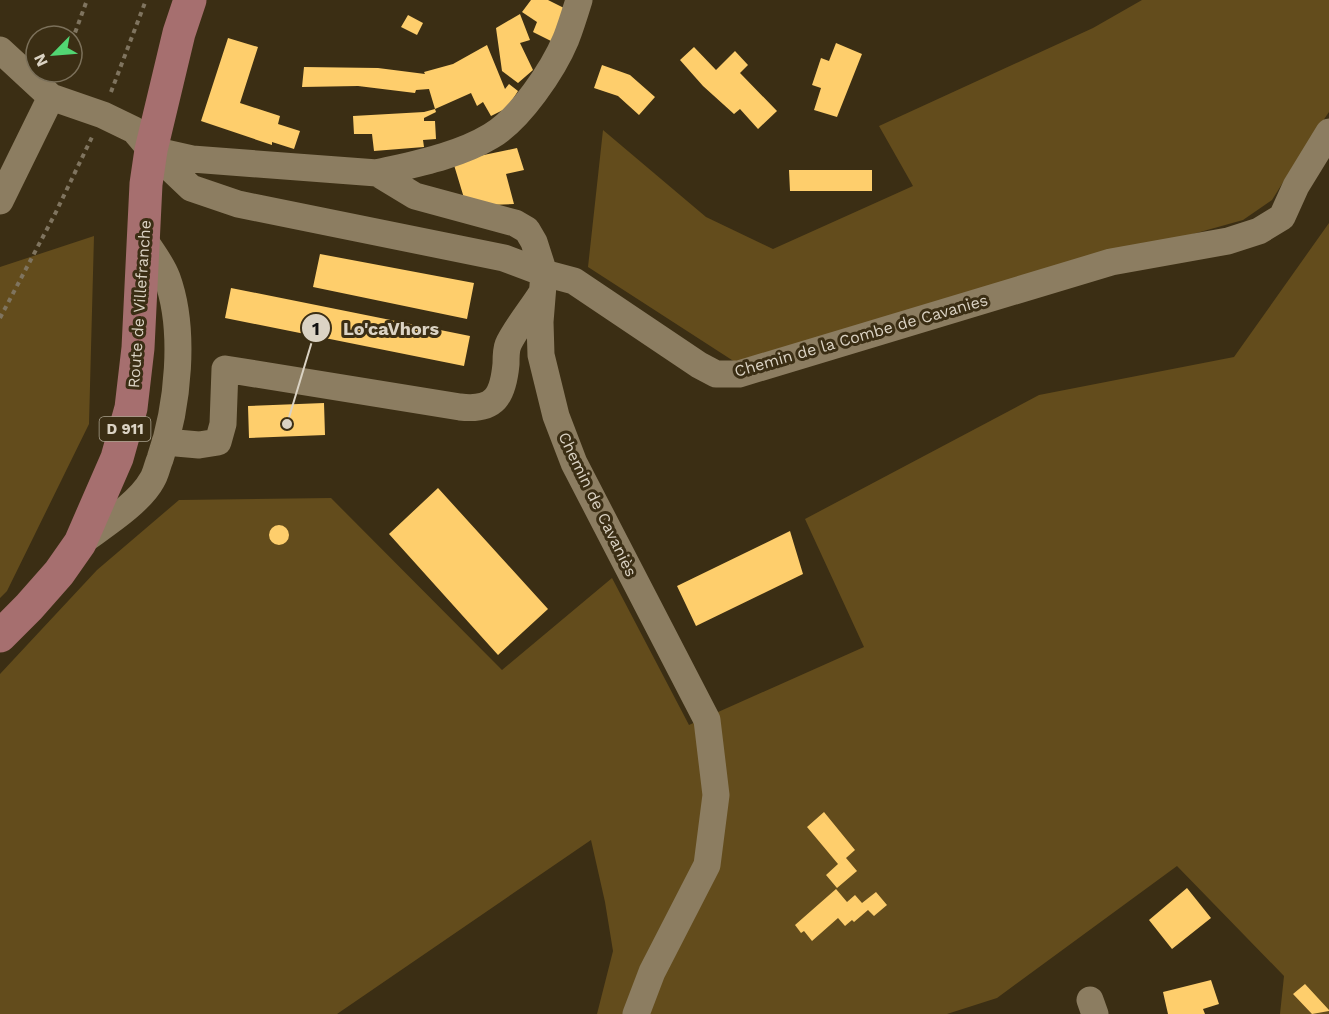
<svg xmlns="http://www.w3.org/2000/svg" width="1329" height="1014" font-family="'Work Sans',sans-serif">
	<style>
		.green { fill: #634c1c }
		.building { fill: #fece6c }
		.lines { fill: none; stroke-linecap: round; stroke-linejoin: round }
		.path { stroke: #7f745f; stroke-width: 4; stroke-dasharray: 4.5 4.5; stroke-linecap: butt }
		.minor { stroke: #8c7d61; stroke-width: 27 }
		.major { stroke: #a66f6f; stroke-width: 33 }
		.labels { text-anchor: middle; stroke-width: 6; stroke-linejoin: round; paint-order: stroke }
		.shield { fill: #3b2e14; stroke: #aba28f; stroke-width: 1.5 }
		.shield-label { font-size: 15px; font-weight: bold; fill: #dbd3c4 }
		.street-label { font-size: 16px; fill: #dbd3c4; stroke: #3b2e14 }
		.leader { fill: none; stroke: #dbd3c4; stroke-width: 2 }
		.callout-dot { fill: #dbd3c4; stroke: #3b2e14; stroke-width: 2 }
		.mark-label { font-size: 18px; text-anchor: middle; font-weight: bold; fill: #111 }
		.callout-label { font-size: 18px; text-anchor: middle; font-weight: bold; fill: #dbd3c4; stroke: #3b2e14; stroke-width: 6; stroke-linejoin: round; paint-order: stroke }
	</style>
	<rect width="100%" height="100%" fill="#3b2e14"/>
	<path class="green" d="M1142,0H1329V112L1305,147L1272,200L1243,220L735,362L588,267L603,130L706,217L773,249L913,186L879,126L1093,28Z
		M1329,223V1014H1280L1284,976L1177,866L997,998L947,1014H597L613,951L605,902L591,840L337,1014H0V674L97,570L179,500L331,498L502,670L612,578L689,725L864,647L805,519L1039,395L1234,357Z
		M94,236L89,424L7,591L0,598V267Z"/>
	<path class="building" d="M531,0H548L566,9L551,41L533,32L537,22L522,12Z
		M520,14L530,40L520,43L533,70L518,83L502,71L496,28Z
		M408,15L423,23L417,35L401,27Z
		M228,38L258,47L240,103L280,116L278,124L300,131L294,149L272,142V145L201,121Z
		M836,43L862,54L837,117L814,110L821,88L812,85L821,58L829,61Z
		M487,45L505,89L509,84L518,91L507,108L491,116L483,102L477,106L471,93L435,109L429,89L416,90L415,93L358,86L302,87L304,67L378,68L425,74L424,72L453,64Z
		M694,47L716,70L735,51L748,65L740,73L777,111L758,129L740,109L734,114L703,86L680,60Z
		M602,65L630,75L655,97L639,115L618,96L594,88Z
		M435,109L436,112L424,118V121H435L436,139L423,140L424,147L374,151L372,134H354L353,116L424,112Z
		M517,148L524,170L506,174L514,204L487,205L464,198L454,165L479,156Z
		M789,170H872V191H790Z
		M320,254L474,283L467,319L313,287Z
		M231,288L470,336L464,366L225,318Z
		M324,403L325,435L249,438L248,406Z
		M438,488L548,609L498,655L389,534Z
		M269 535a10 10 0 1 1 20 0a10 10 0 1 1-20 0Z
		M790,531L803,574L696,626L677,586Z
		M824,812L855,850L846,858L857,871L837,888L826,875L838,864L807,827Z
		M1187,888L1211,918L1172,949L1149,920Z
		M836,889L847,902L855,895L862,903L876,892L887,905L874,916L868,910L854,922L852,920L845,926L838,918L812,941L804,931L801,933L795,925Z
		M1211,980L1219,1004L1203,1009L1205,1014H1168L1163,992Z
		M1305,984L1329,1010V1011L1312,1014L1293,994Z"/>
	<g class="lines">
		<path class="path" d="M72,41L87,0
			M111,92L146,0
			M0,318L55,214L92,137"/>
		<path class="minor" d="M0,50L51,97L103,115L134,130L151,150L191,188L238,204L504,258L544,273L574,281L699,365L716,374H739L1111,262L1228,241L1259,231L1282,217L1296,186L1329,132
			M152,150L192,159L377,173L415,196L515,223L527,230L534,242L544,273L540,322L541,355L556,416L574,463L707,720L716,795L707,865L652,972L636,1014
			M377,173C415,164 458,156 491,136C520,119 553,70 566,39C571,26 575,13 579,0
			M0,201L51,97
			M165,442L199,445L218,442L223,424L225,369L460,407C495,411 503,396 506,364C506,358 506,350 508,345C513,332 533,307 541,294
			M80,543C101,527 139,504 152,480C156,474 157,466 160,459C178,407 186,330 167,278C162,264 151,251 144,239
			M1090,1000L1095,1014"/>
		<path class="major" d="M0,636L29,607L59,573L80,543L117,458L131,408L138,348L146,184L151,150L179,33L190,0"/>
	</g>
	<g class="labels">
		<rect class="shield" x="99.5" y="417" width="51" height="24" rx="4.5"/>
		<g class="shield-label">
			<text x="125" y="434">D 911</text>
		</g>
		<g class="street-label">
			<text transform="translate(139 304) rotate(-86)" y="6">Route de Villefranche</text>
			<text transform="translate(861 335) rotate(-16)" y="6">Chemin de la Combe de Cavanies</text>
			<text transform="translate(598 504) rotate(64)" y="6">Chemin de Cavaniès</text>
		</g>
	</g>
	<path class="leader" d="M287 424L316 328"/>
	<g class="callout-dot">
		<circle cx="287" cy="424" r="6"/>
		<circle cx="316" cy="328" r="15"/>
	</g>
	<g class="mark-label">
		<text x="316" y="335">1</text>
	</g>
	<g class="callout-label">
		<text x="391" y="335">Lo'caVhors</text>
	</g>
	<g transform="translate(54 54) rotate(245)"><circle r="28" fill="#3b2e14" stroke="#7b705a" stroke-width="1.5"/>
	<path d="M0-4.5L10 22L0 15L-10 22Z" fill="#52d673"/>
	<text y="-9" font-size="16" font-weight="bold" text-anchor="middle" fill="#dbd3c4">N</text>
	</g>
</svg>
